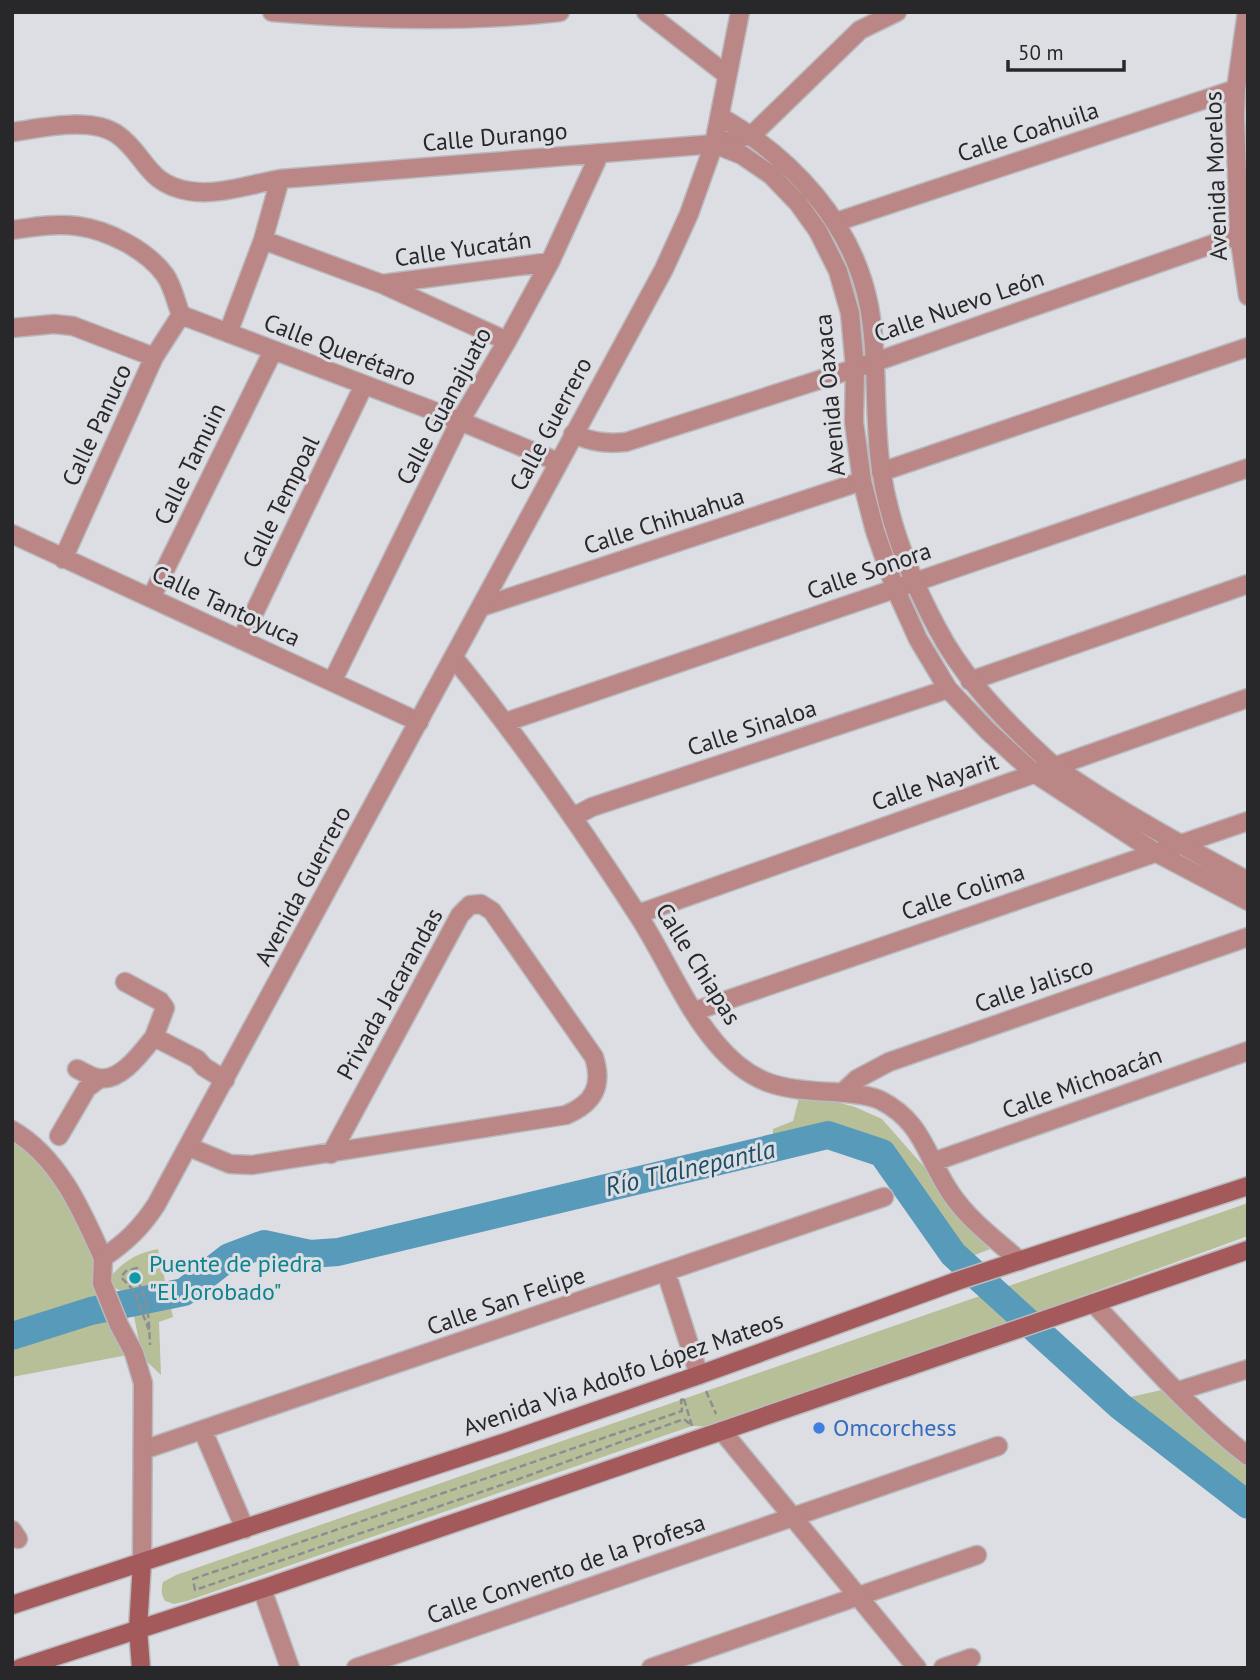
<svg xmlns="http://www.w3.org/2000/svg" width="1260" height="1680" font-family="'PT Sans',sans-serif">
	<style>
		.green { fill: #b7bf99 }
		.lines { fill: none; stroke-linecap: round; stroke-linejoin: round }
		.river { stroke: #589aba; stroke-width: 28 }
		.minor-casing { stroke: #b9babe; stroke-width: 21 }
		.tertiary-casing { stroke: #b9babe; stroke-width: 21 }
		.secondary-casing { stroke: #b9babe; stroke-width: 21 }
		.path { stroke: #8d8e92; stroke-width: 2.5; stroke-dasharray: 7 3.5; stroke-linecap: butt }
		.minor { stroke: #ba8686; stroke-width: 18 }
		.tertiary { stroke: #ba8686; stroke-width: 18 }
		.secondary { stroke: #a45a5b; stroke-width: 18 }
		.culture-dot { fill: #0f9aa8; stroke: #dddee3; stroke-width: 2.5 }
		.shop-dot { fill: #3f7fe0; stroke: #dddee3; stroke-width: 2.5 }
		.labels { text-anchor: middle; stroke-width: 6; stroke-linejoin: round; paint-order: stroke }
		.street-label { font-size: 24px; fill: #28282a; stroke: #dddee3 }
		.culture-label { font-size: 24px; fill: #0d838f; stroke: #dddee3; text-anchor: start }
		.shop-label { font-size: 24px; fill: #366cbe; stroke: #dddee3; text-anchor: start }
		.water-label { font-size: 26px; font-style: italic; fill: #1b5068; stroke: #dddee3 }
	</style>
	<rect width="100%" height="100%" fill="#dddee3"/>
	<path class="green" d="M815,1096L855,1107L882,1119L926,1169L954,1214L990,1249L970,1257L962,1251L883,1143L837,1128L773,1136V1129L793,1121L799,1098Z
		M12,1140L40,1160L66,1190L133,1354L12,1377Z
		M1248,1203V1236L721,1427L692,1426L187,1601L174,1604L165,1601C161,1594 161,1590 163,1582L176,1575Z
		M158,1249L173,1317L159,1322L161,1375L142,1357L130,1296L106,1283C119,1264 135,1253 158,1249Z
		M1166,1389L1248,1459V1495L1126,1398Z"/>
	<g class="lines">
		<path class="river" d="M12,1336L91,1311L184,1292L229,1257L264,1244L310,1254L338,1252L828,1135L882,1153L953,1254L1120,1406L1248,1505"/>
		<defs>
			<path id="minor" d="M646,12L727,75
				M12,132C42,128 92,116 118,135C146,155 146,184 189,191C218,196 251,184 280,179L714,144L752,135L860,30L897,12
				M836,222L1236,89
				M12,230C33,227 56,223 77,226C108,230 147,250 165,275C173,286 176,303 181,315
				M263,240L382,284L507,341
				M382,284L550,262
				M181,315L460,421L558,462
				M12,328L54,324L73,326L154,357
				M228,333L263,240L280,179
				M573,434C592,442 606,444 626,442L875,362L1239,235
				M881,472L1248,347
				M12,534L419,722
				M63,559L154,357L181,315
				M151,598L273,351
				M481,607L862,481
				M241,640L364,385
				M454,658C520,739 579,824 636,912C664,954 683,1004 716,1043C751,1085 781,1090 833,1092C847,1093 867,1094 880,1100C924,1122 926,1158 952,1195C970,1221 996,1240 1020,1261
				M970,681L1248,584
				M332,682L460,421L507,341L550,262L600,153
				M506,722L1248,468
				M573,817L592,807L948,689
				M638,914L1248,698
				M125,982L160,1001L165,1008L154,1037L197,1059L204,1067L225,1080
				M695,1011L1248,821
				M77,1069C84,1072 91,1077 98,1078C120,1083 142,1052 154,1037
				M842,1093L857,1079L889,1062L1248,937
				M12,1130C59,1157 82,1211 103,1258
				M59,1136L87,1088L99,1079
				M189,1147L230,1164L252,1165L566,1115C594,1103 603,1086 594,1057L492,911L481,904L470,905L460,915L331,1154
				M933,1162L1248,1051
				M666,1272L699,1375
				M1093,1303C1143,1355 1191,1412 1248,1456
				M1178,1391L1248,1369
				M203,1431L245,1529
				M143,1450L884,1197
				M12,1530L18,1539
				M262,1589L290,1668
				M356,1668L998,1446
				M651,1668L977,1555
				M943,1668L971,1658"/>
			<path id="tertiary" d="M272,12C368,20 465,23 560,12
				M1247,12L1236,89L1235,116L1239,235L1248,296
				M721,117C792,158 853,223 869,306C879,360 873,415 881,469C889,524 911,579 937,628C960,672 994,709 1029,743C1038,751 1047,761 1057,768C1117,810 1183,846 1248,881
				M714,144L742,155L771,175L798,203L818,231L838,271L850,313L855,368L854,422L862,481L875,531L895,588L918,639L948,689L988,731L1034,773L1155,852L1248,901
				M722,1431L917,1668
				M142,1562L143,1383L134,1353L119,1325L102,1283L103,1258C126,1242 141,1228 156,1205L664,269L689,214L714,144L740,12"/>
			<path id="secondary" d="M12,1605L509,1441L699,1375L957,1281L1248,1186
				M20,1668L262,1589L1248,1250
				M141,1668L138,1629L142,1562"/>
		</defs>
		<use href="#minor" class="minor-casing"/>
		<use href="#tertiary" class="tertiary-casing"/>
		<use href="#secondary" class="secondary-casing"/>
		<path class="path" d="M149,1330L134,1291L121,1277L126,1271L137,1268L135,1278C149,1295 149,1324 150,1345
			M706,1391L716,1414
			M684,1399L692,1426L684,1419L516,1480L195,1590L193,1579L682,1411L681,1400Z"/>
		<use href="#minor" class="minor"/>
		<use href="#tertiary" class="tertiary"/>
		<use href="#secondary" class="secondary"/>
	</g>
	<circle class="culture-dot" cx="135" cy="1278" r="7"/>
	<circle class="shop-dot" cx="819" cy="1428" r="7"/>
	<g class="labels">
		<g class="street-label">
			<text transform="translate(1028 132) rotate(-18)" y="8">Calle Coahuila</text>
			<text transform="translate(495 137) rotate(-5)" y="8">Calle Durango</text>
			<text transform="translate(1216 176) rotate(-92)" y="8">Avenida Morelos</text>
			<text transform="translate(463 249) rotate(-8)" y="8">Calle Yucatán</text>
			<text transform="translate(959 306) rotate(-19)" y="8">Calle Nuevo León</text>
			<text transform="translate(340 350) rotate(21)" y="8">Calle Querétaro</text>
			<text transform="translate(830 395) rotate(-95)" y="8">Avenida Oaxaca</text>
			<text transform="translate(444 406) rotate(-62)" y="8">Calle Guanajuato</text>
			<text transform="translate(551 424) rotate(-62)" y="8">Calle Guerrero</text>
			<text transform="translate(97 425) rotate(-65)" y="8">Calle Panuco</text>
			<text transform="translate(190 464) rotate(-64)" y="8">Calle Tamuin</text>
			<text transform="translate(281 502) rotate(-64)" y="8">Calle Tempoal</text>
			<text transform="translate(664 521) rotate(-18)" y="8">Calle Chihuahua</text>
			<text transform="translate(869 571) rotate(-19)" y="8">Calle Sonora</text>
			<text transform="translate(226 606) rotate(25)" y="8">Calle Tantoyuca</text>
			<text transform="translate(752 728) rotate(-18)" y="8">Calle Sinaloa</text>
			<text transform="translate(935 782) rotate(-19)" y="8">Calle Nayarit</text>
			<text transform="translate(303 886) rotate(-62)" y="8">Avenida Guerrero</text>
			<text transform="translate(963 892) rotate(-19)" y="8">Calle Colima</text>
			<text transform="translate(698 964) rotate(58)" y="8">Calle Chiapas</text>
			<text transform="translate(1034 985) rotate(-19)" y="8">Calle Jalisco</text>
			<text transform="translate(390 994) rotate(-61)" y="8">Privada Jacarandas</text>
			<text transform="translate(1082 1083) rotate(-20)" y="8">Calle Michoacán</text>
			<text transform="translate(506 1301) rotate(-19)" y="8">Calle San Felipe</text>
			<text transform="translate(623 1374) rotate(-19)" y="8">Avenida Via Adolfo López Mateos</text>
			<text transform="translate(566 1569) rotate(-19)" y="8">Calle Convento de la Profesa</text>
		</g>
		<g class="culture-label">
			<text x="149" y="1272">Puente de piedra<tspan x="149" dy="28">"El Jorobado"</tspan></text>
		</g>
		<g class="shop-label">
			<text x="833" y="1436">Omcorchess</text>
		</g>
		<g class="water-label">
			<text transform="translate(690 1168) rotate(-13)" y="9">Río Tlalnepantla</text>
		</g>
	</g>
	<rect width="1260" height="1680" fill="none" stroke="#28282a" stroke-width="28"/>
	<path d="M1008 60v10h116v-10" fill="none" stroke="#28282a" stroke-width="3.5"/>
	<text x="1018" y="60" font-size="21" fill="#28282a" stroke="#dddee3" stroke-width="5" paint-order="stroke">50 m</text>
</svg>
